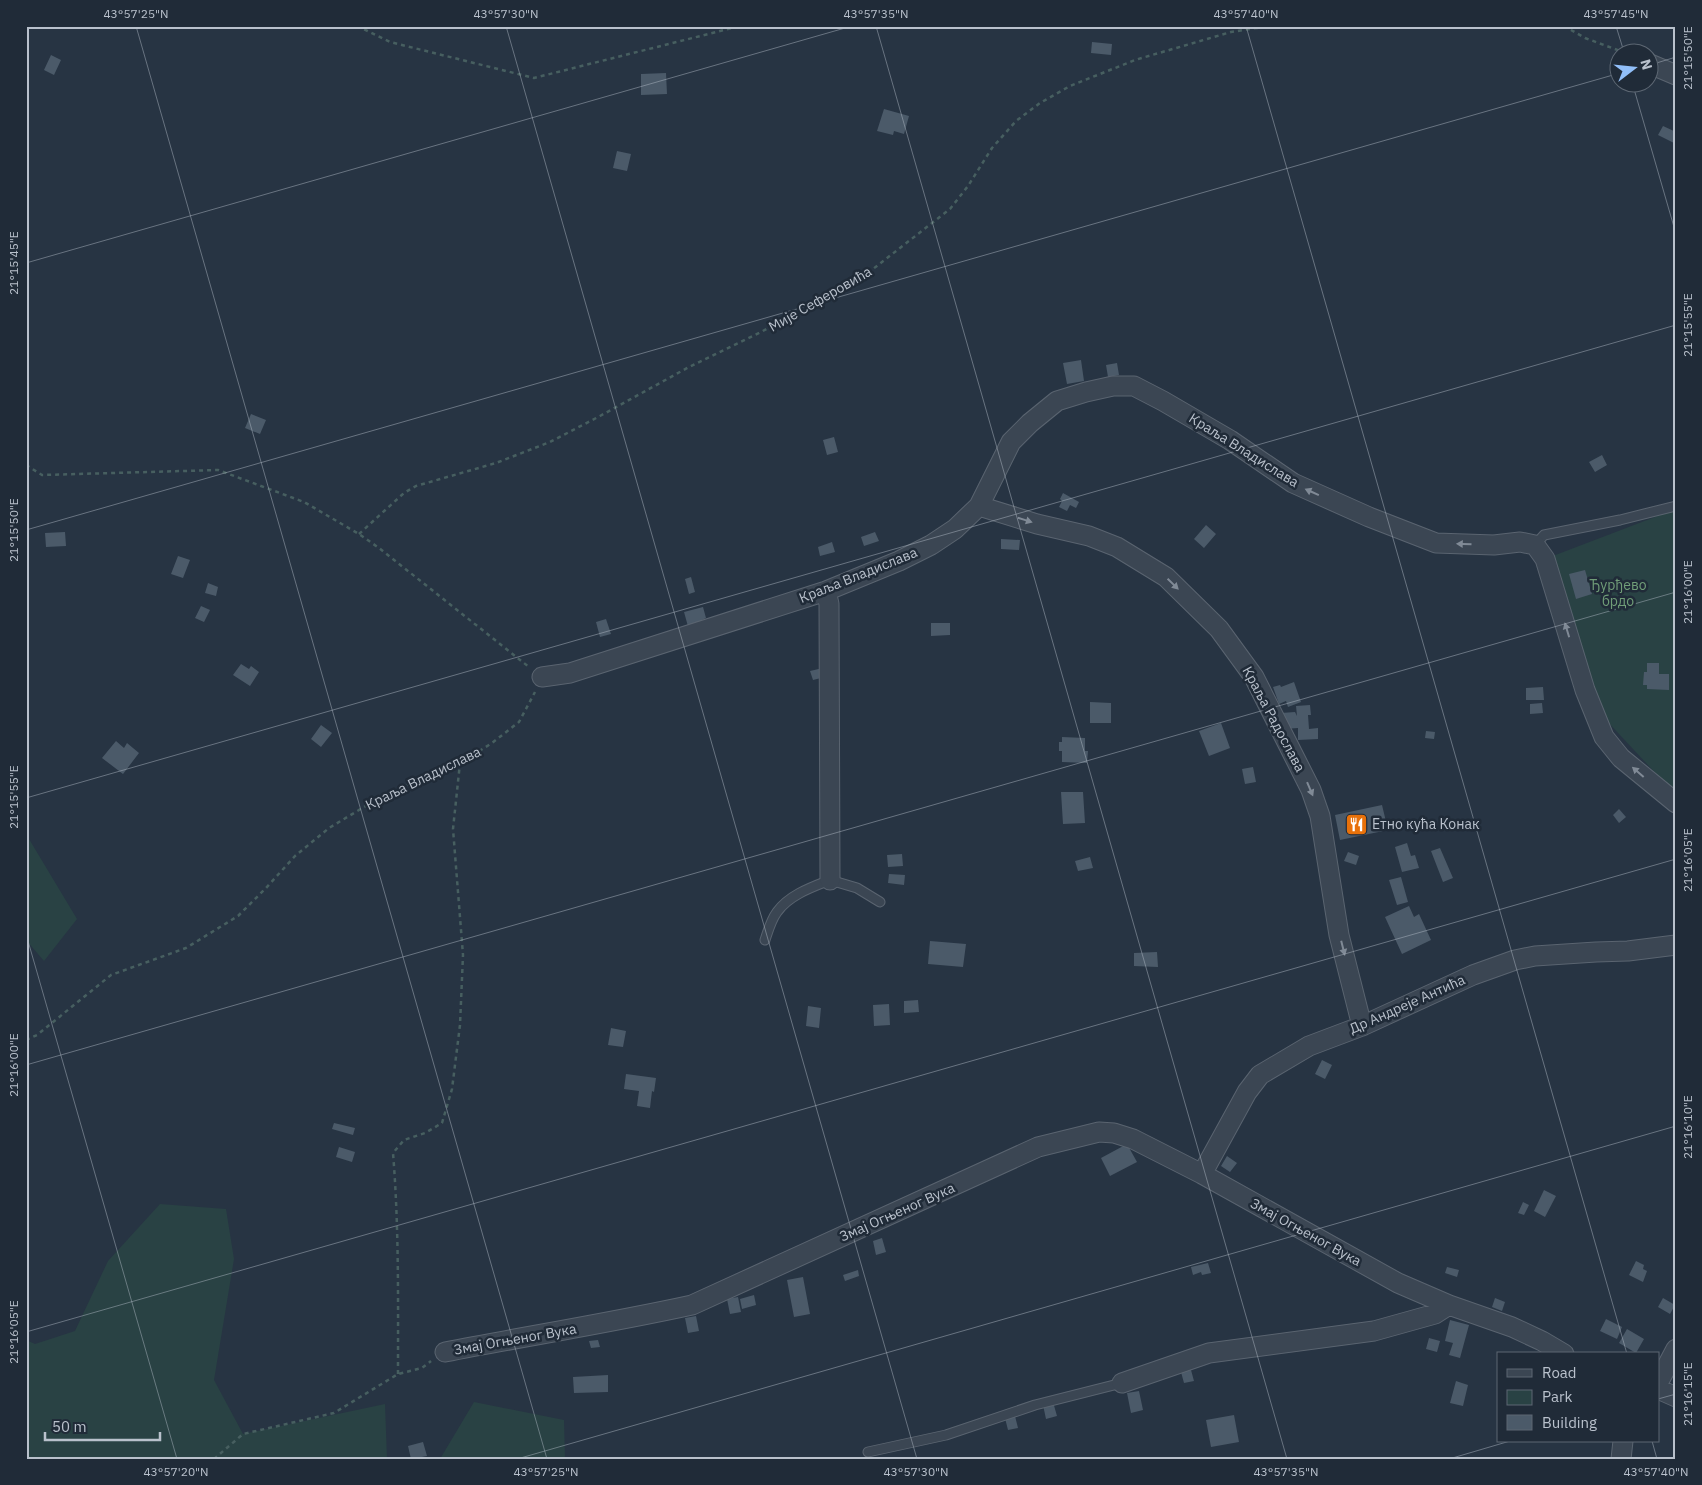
<svg xmlns="http://www.w3.org/2000/svg" width="1702" height="1485" font-family="'IBM Plex Sans',sans-serif">
	<style>
		.green { fill: #294244 }
		.building { fill: #4b5a69 }
		.lines { fill: none; stroke-linecap: round; stroke-linejoin: round }
		.service-casing { stroke: #5a6470; stroke-width: 11 }
		.minor-casing { stroke: #5a6470; stroke-width: 21 }
		.path { stroke: #475f60; stroke-width: 2.5; stroke-dasharray: 4 4; stroke-linecap: butt }
		.service { stroke: #3b4653; stroke-width: 9 }
		.minor { stroke: #3b4653; stroke-width: 19 }
		.oneway { fill: #808a96 }
		.ticks { fill: none; stroke: #b9c1cc; stroke-width: 1; stroke-opacity: 0.45 }
		.labels { text-anchor: middle; stroke-width: 5; stroke-linejoin: round; paint-order: stroke }
		.street-label { font-size: 14px; fill: #b9c1cc; stroke: #202b38 }
		.park-label { font-size: 14px; fill: #709d78; stroke: #202b38 }
		.poi-label { font-size: 14px; fill: #b9c1cc; stroke: #202b38; text-anchor: start }
		.neatline { fill: none; stroke: #b9c1cc; stroke-width: 2 }
		.ticks-label { font-size: 12px; text-anchor: middle; fill: #b9c1cc }
	</style>
	<rect width="100%" height="100%" fill="#273443"/>
	<path class="green" d="M1676,509V795L1591,704L1545,559Z
		M26,834L77,919L44,961L26,940Z
		M160,1204L226,1209L234,1259L214,1380L243,1434L385,1404L387,1459H26V1340L35,1344L75,1331L108,1261Z
		M474,1402L564,1420L565,1459H440Z"/>
	<path class="building" d="M1092,42L1112,44L1111,55L1091,53Z
		M51,55L61,60L54,75L44,70Z
		M666,73L667,94L641,95V74Z
		M884,109L909,116L904,134L894,131L893,135L877,131Z
		M1663,126L1676,132V144L1658,135Z
		M617,151L631,154L627,171L613,168Z
		M1081,360L1084,381L1067,384L1063,363Z
		M1117,363L1119,375L1108,377L1106,365Z
		M251,414L266,420L260,434L245,428Z
		M834,437L838,452L827,455L823,440Z
		M1602,455L1607,465L1595,472L1589,462Z
		M1063,493L1079,502L1076,508L1070,505L1067,511L1059,507L1062,501L1060,499Z
		M1206,525L1216,534L1204,548L1194,539Z
		M65,532L66,546L46,547L45,533Z
		M875,532L879,541L864,546L861,537Z
		M1001,539L1020,540L1019,550L1001,549Z
		M832,542L835,552L820,556L818,547Z
		M178,556L190,560L183,578L171,574Z
		M1585,570L1592,594L1576,599L1569,574Z
		M691,577L695,592L689,594L685,579Z
		M208,583L218,587L216,596L205,593Z
		M201,606L210,610L204,622L195,618Z
		M703,607L706,618L702,620L704,626L689,630L684,612Z
		M606,619L611,634L600,637L596,622Z
		M931,623H950V635L931,636Z
		M1647,663H1659V674H1669V690L1647,689V685H1643L1644,672H1647Z
		M241,664L249,669L251,666L259,672L250,686L233,675Z
		M823,668L825,677L813,680L810,671Z
		M1294,682L1301,702L1288,707L1286,701L1279,704L1273,687L1280,685L1281,687Z
		M1543,687L1544,700H1526V688Z
		M1090,702L1111,703V723H1090Z
		M1542,703L1543,713L1530,714V704Z
		M1310,705L1311,715H1308L1309,729L1318,728V739L1298,740V728L1283,729L1281,713L1295,712L1297,716L1296,706Z
		M1221,723L1230,748L1209,756L1199,731Z
		M321,725L332,733L321,747L311,739Z
		M1426,731L1435,732L1434,739L1425,738Z
		M1062,737L1085,738V751H1088L1087,763L1062,762V751H1059V742H1062Z
		M116,741L124,748L127,743L139,753L123,774L102,758Z
		M1253,767L1256,782L1245,784L1242,769Z
		M1061,792H1083L1085,823L1063,824Z
		M1382,805L1388,830L1340,840L1335,815Z
		M1619,809L1626,817L1619,823L1613,815Z
		M1407,843L1411,856L1415,855L1419,868L1402,872L1395,847Z
		M1440,848L1453,878L1443,882L1431,851Z
		M1348,852L1359,856L1356,865L1344,861Z
		M902,854L903,866L888,867L887,855Z
		M1090,857L1093,868L1078,871L1075,861Z
		M889,874L905,875L904,885L888,883Z
		M1401,877L1408,902L1397,905L1389,880Z
		M1409,906L1414,917L1419,914L1431,940L1402,954L1385,917Z
		M930,941L966,944L963,967L928,964Z
		M1157,952L1158,967L1134,966V953Z
		M918,1000L919,1012L904,1013V1001Z
		M889,1004L890,1025L874,1026L873,1005Z
		M808,1006L821,1008L819,1028L806,1026Z
		M611,1028L626,1031L623,1047L608,1045Z
		M1322,1060L1332,1065L1325,1079L1315,1074Z
		M626,1074L656,1078L654,1092L652,1091L650,1108L637,1106L639,1091L624,1089Z
		M334,1123L355,1128L353,1135L332,1129Z
		M1127,1144L1137,1162L1110,1176L1101,1158Z
		M339,1147L355,1152L352,1162L336,1157Z
		M1227,1156L1237,1163L1230,1172L1221,1166Z
		M1544,1190L1556,1196L1545,1217L1534,1211Z
		M1523,1202L1529,1205L1524,1215L1518,1213Z
		M882,1238L886,1252L876,1255L873,1241Z
		M1636,1261L1644,1265L1643,1269L1647,1271L1643,1282L1629,1275Z
		M1208,1263L1211,1273L1202,1275L1201,1272L1193,1275L1191,1267Z
		M1447,1267L1459,1270L1457,1277L1445,1273Z
		M858,1270L859,1276L845,1281L843,1275Z
		M803,1277L810,1314L794,1317L787,1280Z
		M754,1295L756,1305L742,1309L740,1299Z
		M738,1297L741,1312L730,1314L727,1299Z
		M1495,1298L1505,1302L1502,1311L1492,1307Z
		M1663,1298L1675,1305L1670,1314L1658,1307Z
		M696,1316L699,1331L688,1333L685,1318Z
		M1606,1319L1622,1327L1617,1339L1600,1331Z
		M1450,1320L1469,1325L1460,1358L1449,1355L1453,1343L1445,1341Z
		M1627,1329L1644,1339L1636,1353L1619,1343Z
		M1429,1338L1440,1341L1437,1352L1426,1349Z
		M598,1340L600,1347L591,1348L589,1341Z
		M1191,1370L1194,1381L1184,1383L1181,1372Z
		M608,1375V1392L574,1393L573,1377Z
		M1456,1381L1468,1385L1463,1406L1450,1403Z
		M1139,1391L1143,1410L1131,1413L1127,1393Z
		M1053,1402L1057,1416L1046,1419L1043,1405Z
		M1234,1415L1239,1442L1211,1447L1206,1420Z
		M1015,1416L1018,1428L1008,1430L1005,1418Z
		M423,1442L427,1456L411,1459L408,1446Z"/>
	<g class="lines">
		<defs>
			<path id="service" d="M1535,545L1544,535L1620,520L1676,506
				M765,940C768,931 771,920 777,912C789,895 812,887 830,880L857,888L880,902
				M868,1452L946,1435L1035,1405L1122,1383"/>
			<path id="minor" d="M1650,64L1676,75
				M979,506L1037,524L1089,536L1117,547L1166,577L1219,629L1254,677L1311,790L1320,816L1339,935L1362,1026
				M826,591L829,604L830,880
				M542,677L570,673L826,591L899,561L931,545L955,529L979,506L1011,442L1030,423L1057,401L1086,392L1113,386H1134L1163,401L1230,440L1293,483L1369,517L1436,543L1494,545L1520,542L1535,545L1545,559L1585,690L1604,737L1621,758L1676,803
				M1202,1174L1247,1092L1260,1075L1309,1046L1362,1026L1473,975L1515,960L1535,956L1596,952L1628,951L1676,945
				M445,1352C527,1336 610,1323 692,1305L1038,1147L1099,1132L1114,1133L1133,1139L1202,1174L1398,1283L1449,1305L1512,1327L1542,1341L1564,1354
				M1122,1383L1209,1353L1374,1331L1435,1314L1449,1305
				M1658,1383L1676,1349
				M1658,1389L1676,1397
				M1621,1459L1623,1441"/>
		</defs>
		<use href="#service" class="service-casing"/>
		<use href="#minor" class="minor-casing"/>
		<path class="path" d="M357,26L390,42L534,78L740,26
			M1564,26L1585,38L1623,52
			M26,465L42,475L218,470L304,502L359,534L379,548L529,667
			M359,534L404,493L416,486L496,463L550,442L600,416L689,367L761,332L864,276L950,209L968,186L992,148L1016,121L1040,103L1070,86L1135,60L1231,32L1256,28L1309,26
			M26,1040L37,1035L111,975L186,948L238,916L266,888L295,856L329,828L364,807L417,780L460,763L492,743L519,722L535,692
			M398,1374C398,1300 399,1227 393,1153L404,1140L425,1133L442,1123L452,1089L460,1025L463,955L453,829L460,763
			M214,1459L243,1434L334,1413L398,1374L422,1368L431,1361"/>
		<use href="#service" class="service"/>
		<use href="#minor" class="minor"/>
	</g>
	<defs><path id="oneway-solid" d="M-6-.8H1V-3.2L6.5 0L1 3.2V.8H-6Z" transform="scale(1.25)"/></defs>
	<g class="oneway">
		<use href="#oneway-solid" transform="translate(1312 492) rotate(-156)"/>
		<use href="#oneway-solid" transform="translate(1025 520) rotate(17)"/>
		<use href="#oneway-solid" transform="translate(1464 544) rotate(-178)"/>
		<use href="#oneway-solid" transform="translate(1173 584) rotate(44)"/>
		<use href="#oneway-solid" transform="translate(1567 630) rotate(-107)"/>
		<use href="#oneway-solid" transform="translate(1638 772) rotate(-139)"/>
		<use href="#oneway-solid" transform="translate(1310 789) rotate(67)"/>
		<use href="#oneway-solid" transform="translate(1343 948) rotate(76)"/>
	</g>
	<path class="ticks" d="M136,26L547,1459M506,26L917,1459M876,26L1287,1459M1246,26L1627,1354M1616,26L1624,52M1650,65L1676,57M1632,82L1676,234M26,263L852,26M26,530L1620,73M26,798L1676,325M26,934L177,1459M26,1065L1676,592M26,1332L1676,859M1658,1399L1676,1394M1652,1441L1657,1459M517,1459L1676,1126M1449,1459L1510,1441"/>
	<defs>
		<symbol id="restaurant-square" viewBox="-11 -11 22 22"><rect x="-9" y="-9" width="18" height="18" rx="4" fill="#e8710a" stroke="#202b38"/><path d="M-5-6h1v4h1v-4h1v4h1v-4h1v5L-1.5 .5V6h-2V.5L-5-1ZM5-6V6H3V1.5H1.5Q1.5-4 5-6Z" fill="#fff"/></symbol>
	</defs>
	<g fill-rule="evenodd">
		<use href="#restaurant-square" x="1344" y="812" width="25" height="25"/>
	</g>
	<g class="labels">
		<g class="street-label">
			<text transform="translate(820 299) rotate(-30)" y="5">Мије Сеферовића</text>
			<text transform="translate(1244 450) rotate(32)" y="5">Краља Владислава</text>
			<text transform="translate(858 575) rotate(-22)" y="5">Краља Владислава</text>
			<text transform="translate(1274 719) rotate(62)" y="5">Краља Радослава</text>
			<text transform="translate(423 778) rotate(-26)" y="5">Краља Владислава</text>
			<text transform="translate(1407 1004) rotate(-24)" y="5">Др Андреје Антића</text>
			<text transform="translate(897 1212) rotate(-24)" y="5">Змај Огњеног Вука</text>
			<text transform="translate(1306 1232) rotate(29)" y="5">Змај Огњеног Вука</text>
			<text transform="translate(515 1339) rotate(-10)" y="5">Змај Огњеног Вука</text>
		</g>
		<g class="park-label">
			<text x="1618" y="590">Ђурђево<tspan x="1618" dy="16">брдо</tspan></text>
		</g>
		<g class="poi-label">
			<text x="1372" y="829">Етно кућа Конак</text>
		</g>
	</g>
	<rect width="1702" height="1485" fill="none" stroke="#202b38" stroke-width="55"/>
	<rect x="1497" y="1352" width="162" height="90" fill="#202b38" stroke="#5d6773"/>
	<rect x="1507" y="1369" width="25" height="8" fill="#3b4653" stroke="#5d6773"/>
	<text x="1542" y="1378" font-size="15" fill="#b9c1cc">Road</text>
	<rect x="1507" y="1390" width="25" height="15" fill="#294244" stroke="#5d6773"/>
	<text x="1542" y="1402" font-size="15" fill="#b9c1cc">Park</text>
	<rect x="1507" y="1415" width="25" height="15" fill="#4b5a69" stroke="#5d6773"/>
	<text x="1542" y="1428" font-size="15" fill="#b9c1cc">Building</text>
	<g transform="translate(1634 68) rotate(74)"><circle r="24" fill="#202b38" stroke="#5d6773"/>
	<path d="M0-4L9 19L0 12L-9 19Z" fill="#91bff9"/>
	<text y="-8" font-size="14" font-weight="bold" text-anchor="middle" fill="#b9c1cc">N</text>
	</g>
	<path d="M45 1432v8h115v-8" fill="none" stroke="#b9c1cc" stroke-width="2.5"/>
	<text x="52" y="1432" font-size="15" fill="#b9c1cc" stroke="#202b38" stroke-width="4" paint-order="stroke">50 m</text>
	<rect x="28" y="28" width="1646" height="1430" class="neatline"/>
	<g class="ticks-label">
		<text x="136" y="18">43°57'25"N</text>
		<text x="506" y="18">43°57'30"N</text>
		<text x="876" y="18">43°57'35"N</text>
		<text x="1246" y="18">43°57'40"N</text>
		<text x="1616" y="18">43°57'45"N</text>
		<text transform="translate(1688 58) rotate(-90)" y="4">21°15'50"E</text>
		<text transform="translate(14 263) rotate(-90)" y="4">21°15'45"E</text>
		<text transform="translate(1688 325) rotate(-90)" y="4">21°15'55"E</text>
		<text transform="translate(14 530) rotate(-90)" y="4">21°15'50"E</text>
		<text transform="translate(1688 592) rotate(-90)" y="4">21°16'00"E</text>
		<text transform="translate(14 797) rotate(-90)" y="4">21°15'55"E</text>
		<text transform="translate(1688 860) rotate(-90)" y="4">21°16'05"E</text>
		<text transform="translate(14 1065) rotate(-90)" y="4">21°16'00"E</text>
		<text transform="translate(1688 1127) rotate(-90)" y="4">21°16'10"E</text>
		<text transform="translate(14 1332) rotate(-90)" y="4">21°16'05"E</text>
		<text transform="translate(1688 1394) rotate(-90)" y="4">21°16'15"E</text>
		<text x="176" y="1476">43°57'20"N</text>
		<text x="546" y="1476">43°57'25"N</text>
		<text x="916" y="1476">43°57'30"N</text>
		<text x="1286" y="1476">43°57'35"N</text>
		<text x="1656" y="1476">43°57'40"N</text>
	</g>
</svg>
